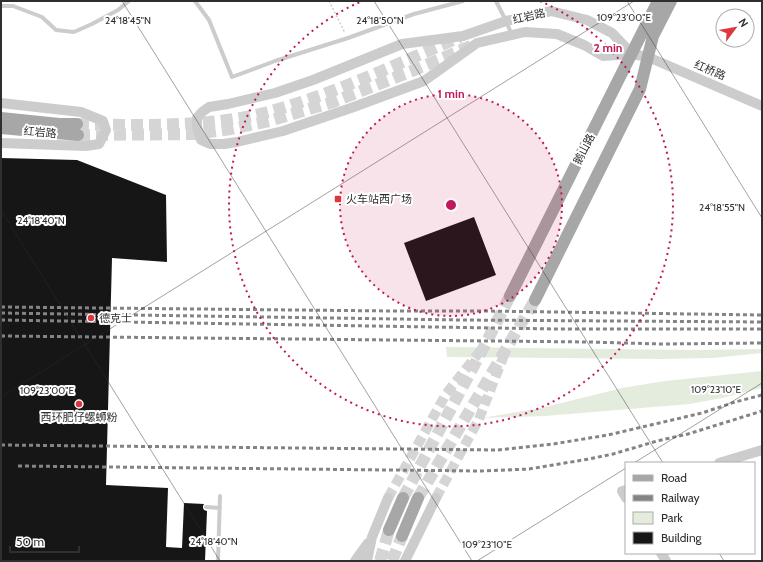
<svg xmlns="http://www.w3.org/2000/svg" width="763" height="562" font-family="Cabin,'Noto Sans SC',sans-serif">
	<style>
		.green { fill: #e4ecdd }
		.building { fill: #161616 }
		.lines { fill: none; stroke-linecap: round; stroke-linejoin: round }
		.tertiary-tunnel { stroke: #d5d5d5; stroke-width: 10; stroke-dasharray: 10 5; stroke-linecap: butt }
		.primary-tunnel { stroke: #d5d5d5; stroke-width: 12; stroke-dasharray: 12 6; stroke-linecap: butt }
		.path { stroke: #ccc; stroke-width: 1.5; stroke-dasharray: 2 2; stroke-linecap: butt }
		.service { stroke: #ccc; stroke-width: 4 }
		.tertiary { stroke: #ccc; stroke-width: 10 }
		.primary { stroke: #a7a7a7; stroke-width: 12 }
		.rail { stroke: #848484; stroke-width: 3; stroke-dasharray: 4 3; stroke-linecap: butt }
		.ticks { fill: none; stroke: #2f2f2f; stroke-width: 1; stroke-opacity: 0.45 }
		.ring { fill: none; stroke: #c2185b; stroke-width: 2; stroke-dasharray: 2 4 }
		.poi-dot { fill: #df373f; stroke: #fff; stroke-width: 1.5 }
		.labels { text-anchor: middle; stroke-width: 4; stroke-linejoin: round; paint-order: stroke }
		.street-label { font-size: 11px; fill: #2f2f2f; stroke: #fff }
		.poi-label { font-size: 11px; fill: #2f2f2f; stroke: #fff; text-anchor: start }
		.ticks-label { font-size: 10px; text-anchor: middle; fill: #2f2f2f; stroke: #fff; stroke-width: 4; stroke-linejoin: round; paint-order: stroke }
		.centre { fill: #c2185b; stroke: #fff; stroke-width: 2 }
		.ring-label { font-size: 12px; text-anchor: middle; font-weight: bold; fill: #c2185b; stroke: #fff; stroke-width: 4; stroke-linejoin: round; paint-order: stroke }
	</style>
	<rect width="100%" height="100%" fill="#fff"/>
	<path class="green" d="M446,347L694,350L762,349V353L713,358L661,359L447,357Z
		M762,371V388L722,398L690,404L545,416L482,418L541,408L622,388L665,381Z"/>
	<path class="building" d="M1,158L77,160L166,195L167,262L112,258L106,485L168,488L166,547L182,548L184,503L204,504L203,506V508L204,510L207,511L205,561H1Z
		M474,217L496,275L426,301L404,243Z"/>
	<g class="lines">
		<path class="tertiary-tunnel" d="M388,498L446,394L485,345
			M436,498L479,419L506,350"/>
		<path class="primary-tunnel" d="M77,124C102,125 127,125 152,125C193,124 235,122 275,110C339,92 399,63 460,37
			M78,135L196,134L231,129L269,121L333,102L412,71L471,46
			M403,498L485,345L510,296
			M418,498L535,300
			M380,561L389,530
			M392,561L402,536"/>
		<path class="path" d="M329,1L345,33"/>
		<path class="service" d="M195,1L209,20L232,77L275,61L348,38L414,14L463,1
			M496,1L506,21L512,35
			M1,6H13L42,17L56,30L74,32L92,24L118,10L129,1
			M206,507L220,508
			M218,561L220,496"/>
		<path class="tertiary" d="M632,54L612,33L587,20L551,11L506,21L463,36L402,44L313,80L275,93L228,104L209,107L202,112L197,118V127L201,140L210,144H224L237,142L283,131L351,108L424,81L477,43L525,32L557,34L584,45L603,56L632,54L648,57L762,106
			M1,103L81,112L103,121L106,130L99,144L86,146L1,143
			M719,463L762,450
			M626,490L622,491L626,498
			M661,553L666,561
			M355,561L368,543
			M367,561L372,537L388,498
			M405,561L436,498"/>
		<path class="primary" d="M1,118L59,124H77
			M1,128L78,135
			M510,296L658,1
			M535,300L640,89L653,36L671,1
			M389,530L403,498
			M402,536L418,498"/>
		<path class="rail" d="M1,307L393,311H484L762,315
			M1,313L462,320L762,322
			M1,320L557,329H762
			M1,336L589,342L662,344L762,343
			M1,445L498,450L553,444L608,435L702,413L735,402L762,395
			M18,466L481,471L529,469L589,459L613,454L657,441L688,434L762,411"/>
	</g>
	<path class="ticks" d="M122,1L472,561M374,1L663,463M627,1L762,218M1,210L220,561M1,397L634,1M634,463L762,383M719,553L724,561M477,561L626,468"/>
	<circle cx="451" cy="205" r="111" fill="#c2185b" fill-opacity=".12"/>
	<g class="ring">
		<circle cx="451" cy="205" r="111"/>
		<path d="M540 1A222 222 0 1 1 362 1"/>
	</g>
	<g class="poi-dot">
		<rect x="334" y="195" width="8" height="8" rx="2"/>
		<circle cx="91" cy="318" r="4"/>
		<circle cx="79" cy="404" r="4"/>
	</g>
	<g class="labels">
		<g class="street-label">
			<text transform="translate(529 16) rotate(-13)" y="4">红岩路</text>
			<text transform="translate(710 70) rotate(23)" y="4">红桥路</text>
			<text transform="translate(40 132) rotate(5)" y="4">红岩路</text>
			<text transform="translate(584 149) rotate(-63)" y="4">鹅山路</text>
		</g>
		<g class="poi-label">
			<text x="346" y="203">火车站西广场</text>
			<text x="99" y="322">德克士</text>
			<text x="79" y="421" text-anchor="middle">西环肥仔螺蛳粉</text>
		</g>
	</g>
	<g class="ticks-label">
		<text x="624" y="21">109°23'00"E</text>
		<text x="128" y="24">24°18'45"N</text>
		<text x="380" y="24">24°18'50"N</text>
		<text x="722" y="211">24°18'55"N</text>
		<text x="41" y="224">24°18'40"N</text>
		<text x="716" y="393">109°23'10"E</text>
		<text x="47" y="394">109°23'00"E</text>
		<text x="214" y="545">24°18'40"N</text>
		<text x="487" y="548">109°23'10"E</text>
	</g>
	<circle cx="451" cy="205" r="6" class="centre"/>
	<g class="ring-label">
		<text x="608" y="52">2 min</text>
		<text x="451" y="98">1 min</text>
	</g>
	<rect width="763" height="562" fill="none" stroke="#2f2f2f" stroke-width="4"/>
	<rect x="625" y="462" width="130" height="92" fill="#ffffff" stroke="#acacac"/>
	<rect x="633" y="475" width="20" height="6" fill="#a7a7a7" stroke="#acacac"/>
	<text x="661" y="482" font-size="12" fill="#2f2f2f">Road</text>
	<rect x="633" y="495" width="20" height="6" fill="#848484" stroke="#acacac"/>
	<text x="661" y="502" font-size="12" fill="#2f2f2f">Railway</text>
	<rect x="633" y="512" width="20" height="12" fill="#e4ecdd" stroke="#acacac"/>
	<text x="661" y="522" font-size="12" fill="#2f2f2f">Park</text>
	<rect x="633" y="532" width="20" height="12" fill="#161616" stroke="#acacac"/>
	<text x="661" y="542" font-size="12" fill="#2f2f2f">Building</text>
	<g transform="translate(735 28) rotate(58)"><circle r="19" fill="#ffffff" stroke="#acacac"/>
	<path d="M0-3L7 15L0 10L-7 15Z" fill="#df373f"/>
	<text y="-6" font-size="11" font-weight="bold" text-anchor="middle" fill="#2f2f2f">N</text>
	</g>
	<path d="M10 546v6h69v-6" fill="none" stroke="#2f2f2f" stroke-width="2"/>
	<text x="16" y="546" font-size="12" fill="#2f2f2f" stroke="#ffffff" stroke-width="3" paint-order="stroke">50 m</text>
</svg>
